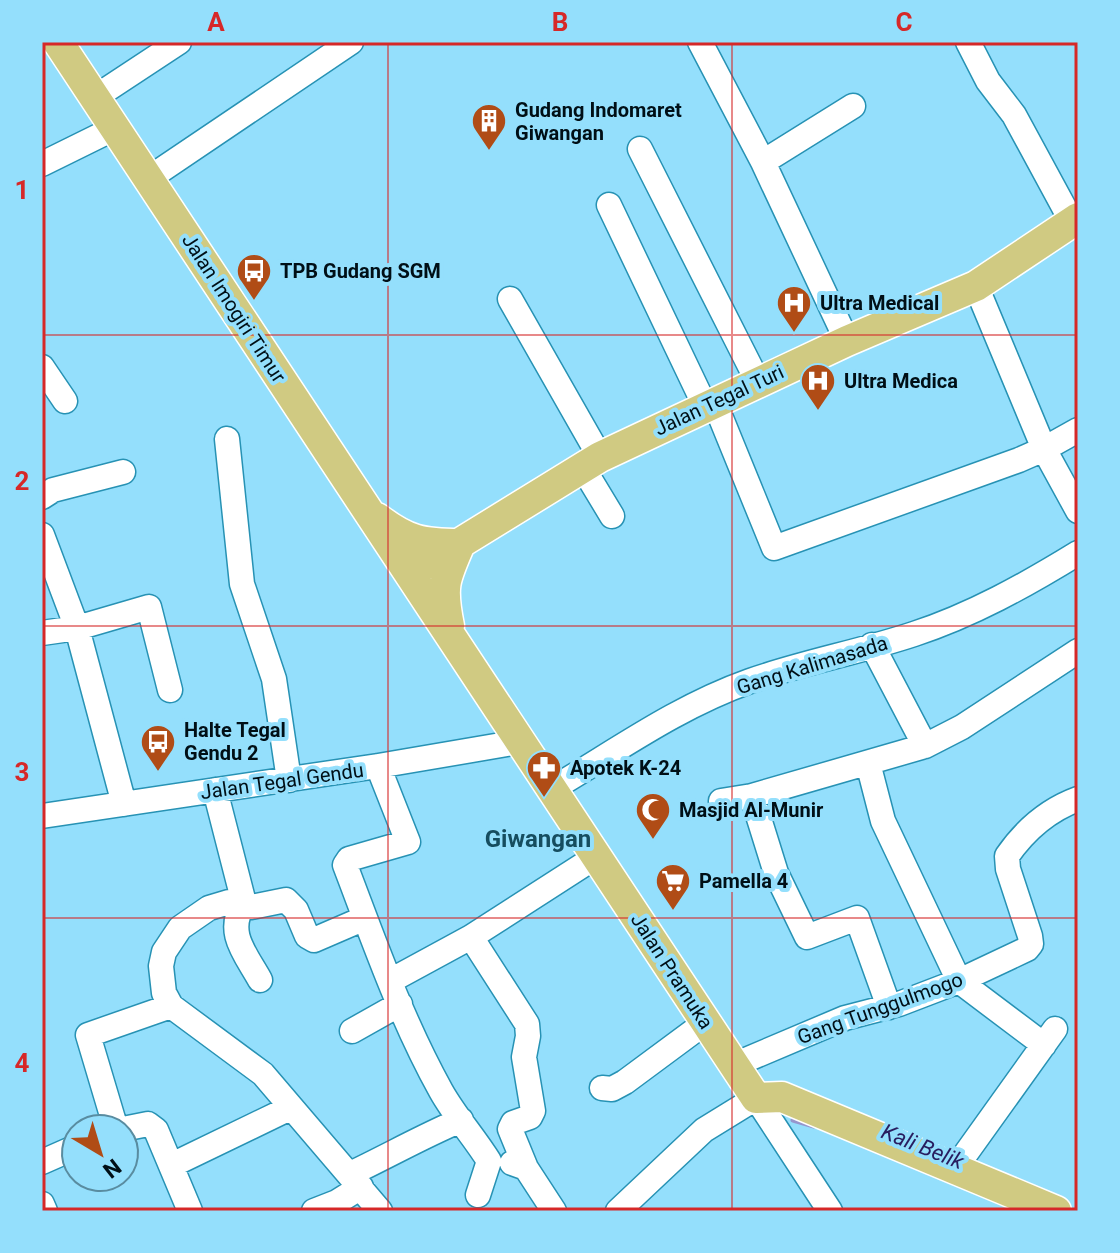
<svg xmlns="http://www.w3.org/2000/svg" width="1120" height="1253" font-family="Roboto,sans-serif">
	<style>
		.lines { fill: none; stroke-linecap: round; stroke-linejoin: round }
		.stream { stroke: #9696cd; stroke-width: 5 }
		.minor-casing { stroke: #2792b4; stroke-width: 27 }
		.major-casing { stroke: #fff; stroke-width: 33 }
		.minor { stroke: #fff; stroke-width: 24 }
		.major { stroke: #d0ca82; stroke-width: 30 }
		.grid { fill: none; stroke: #d62828; stroke-width: 2; stroke-opacity: 0.55 }
		.labels { text-anchor: middle; stroke-width: 8; stroke-linejoin: round; paint-order: stroke }
		.poi-label { font-size: 20px; font-weight: bold; fill: #000f16; stroke: #94dffc; text-anchor: start }
		.street-label { font-size: 20px; fill: #000f16; stroke: #94dffc }
		.water-label { font-size: 22px; font-style: italic; fill: #281d5f; stroke: #94dffc }
		.quarter-label { font-size: 24px; font-weight: bold; fill: #164d5f; stroke: #94dffc }
		.neatline { fill: none; stroke: #d62828; stroke-width: 3 }
		.grid-label { font-size: 26px; text-anchor: middle; font-weight: bold; fill: #d62828 }
	</style>
	<rect width="100%" height="100%" fill="#94dffc"/>
	<g class="lines">
		<path class="stream" d="M793,1120L814,1126"/>
		<defs>
			<path id="minor" d="M700,42L763,162L847,341
				M968,42L988,81L1014,115L1072,222
				M94,98L179,42
				M640,149L758,382
				M763,162L853,106
				M42,164L115,128
				M148,179L351,42
				M609,205L705,406
				M976,286L1044,449L1078,511
				M510,299L600,457
				M42,367L65,401
				M714,401L774,548L1019,460L1044,449L1078,430
				M227,439L242,584L274,679L289,780
				M583,468L612,516
				M42,497L53,490L123,472
				M42,535L77,628L124,804
				M42,633L77,628L149,607L170,690
				M872,645L925,746
				M868,763L883,821L959,981L1044,1045
				M378,766L408,842L349,859L345,865C374,941 401,1019 441,1091C455,1116 474,1137 489,1161L478,1195
				M552,789C618,750 677,707 750,681C804,662 860,652 914,634C972,615 1026,585 1078,553
				M215,790L244,903C225,932 245,953 260,980
				M752,796L776,873L807,937L857,918L889,1007
				M721,801L752,796L925,746L962,727L1078,651
				M42,816L378,766L507,744L519,738
				M365,918L314,940L307,936L296,910L286,900L251,907L244,903L229,902L209,908L180,928L164,952L161,966L164,993L171,1006L263,1074L380,1211
				M471,937L527,1024L528,1036L524,1057L533,1111L530,1117L513,1123L510,1129L526,1168
				M390,981L471,937L597,856
				M352,1031L400,1004
				M734,1065L845,1018L899,1004L959,981L1027,949L1031,944L1030,936L1008,869L1007,856C1025,830 1048,810 1078,799
				M602,1088L612,1089L625,1082L706,1022
				M116,1129L88,1035L171,1006
				M123,1129L148,1124L156,1130L190,1211
				M42,1162L76,1147
				M512,1163L526,1168L554,1211
				M172,1165L290,1108
				M954,1170L1055,1029
				M350,1174C388,1156 423,1136 461,1120
				M42,1204L45,1211
				M314,1211L337,1202L361,1187
				M618,1211L704,1130L756,1098L830,1211"/>
			<path id="major" d="M58,42L756,1098L782,1097L1056,1211
				M377,518C407,541 422,544 460,544
				M410,574L600,457L847,341L976,286L1078,218
				M449,626C441,587 444,580 460,544"/>
		</defs>
		<use href="#minor" class="minor-casing"/>
		<use href="#major" class="major-casing"/>
		<use href="#minor" class="minor"/>
		<use href="#major" class="major"/>
	</g>
	<path class="grid" d="M388,42V1211M732,42V1211M42,335H1078M42,626H1078M42,918H1078"/>
	<defs>
		<symbol id="building-pin" viewBox="-11 -11 22 30"><path d="M0 17L-7.5 6A9.5 9.5 0 1 1 7.5 6Z" fill="#b04c16" stroke="#94dffc"/><path d="M-4-6H4V6H1V3H-1V6H-4ZM-2.5-4.3h1.7v1.8h-1.7ZM.8-4.3h1.7v1.8H.8ZM-2.5-1h1.7V.8h-1.7ZM.8-1h1.7V.8H.8Z" fill="#fff"/></symbol>
		<symbol id="bus-pin" viewBox="-11 -11 22 30"><path d="M0 17L-7.5 6A9.5 9.5 0 1 1 7.5 6Z" fill="#b04c16" stroke="#94dffc"/><path d="M-5-6H5V4H4V6H2V4H-2V6H-4V4H-5ZM-3.5-4V0h7V-4ZM-3.5 1.2v1.5H-2V1.2ZM2 1.2v1.5H3.5V1.2Z" fill="#fff"/></symbol>
		<symbol id="hospital-pin" viewBox="-11 -11 22 30"><path d="M0 17L-7.5 6A9.5 9.5 0 1 1 7.5 6Z" fill="#b04c16" stroke="#94dffc"/><path d="M-5-5h3v3.5h4V-5h3V5h-3V1.5h-4V5h-3Z" fill="#fff"/></symbol>
		<symbol id="pharmacy-pin" viewBox="-11 -11 22 30"><path d="M0 17L-7.5 6A9.5 9.5 0 1 1 7.5 6Z" fill="#b04c16" stroke="#94dffc"/><path d="M-2-6h4v4h4v4h-4v4h-4v-4h-4v-4h4Z" fill="#fff"/></symbol>
		<symbol id="mosque-pin" viewBox="-11 -11 22 30"><path d="M0 17L-7.5 6A9.5 9.5 0 1 1 7.5 6Z" fill="#b04c16" stroke="#94dffc"/><path d="M3.5-4.9A6 6 0 1 0 3.5 4.9A5 5 0 1 1 3.5-4.9Z" fill="#fff"/></symbol>
		<symbol id="supermarket-pin" viewBox="-11 -11 22 30"><path d="M0 17L-7.5 6A9.5 9.5 0 1 1 7.5 6Z" fill="#b04c16" stroke="#94dffc"/><path d="M-6-5.5h2.5l.6 2H6L4.5 2H-2.5L-4.4-4H-6ZM-1.5 3.2a1.3 1.3 0 1 0 .1 0ZM3 3.2a1.3 1.3 0 1 0 .1 0Z" fill="#fff"/></symbol>
	</defs>
	<g fill-rule="evenodd">
		<use href="#building-pin" x="469" y="101" width="40" height="54"/>
		<use href="#bus-pin" x="234" y="251" width="40" height="54"/>
		<use href="#hospital-pin" x="774" y="283" width="40" height="54"/>
		<use href="#hospital-pin" x="798" y="361" width="40" height="54"/>
		<use href="#bus-pin" x="138" y="722" width="40" height="54"/>
		<use href="#pharmacy-pin" x="524" y="748" width="40" height="54"/>
		<use href="#mosque-pin" x="633" y="790" width="40" height="54"/>
		<use href="#supermarket-pin" x="653" y="861" width="40" height="54"/>
	</g>
	<g class="labels">
		<g class="poi-label">
			<text x="515" y="117">Gudang Indomaret<tspan x="515" dy="23">Giwangan</tspan></text>
			<text x="280" y="278">TPB Gudang SGM</text>
			<text x="820" y="310">Ultra Medical</text>
			<text x="844" y="388">Ultra Medica</text>
			<text x="184" y="737">Halte Tegal<tspan x="184" dy="23">Gendu 2</tspan></text>
			<text x="570" y="775">Apotek K-24</text>
			<text x="679" y="817">Masjid Al-Munir</text>
			<text x="699" y="888">Pamella 4</text>
		</g>
		<g class="street-label">
			<text transform="translate(234 308) rotate(57)" y="7">Jalan Imogiri Timur</text>
			<text transform="translate(719 400) rotate(-25)" y="7">Jalan Tegal Turi</text>
			<text transform="translate(812 665) rotate(-17)" y="7">Gang Kalimasada</text>
			<text transform="translate(282 781) rotate(-8)" y="7">Jalan Tegal Gendu</text>
			<text transform="translate(672 971) rotate(57)" y="7">Jalan Pramuka</text>
			<text transform="translate(880 1008) rotate(-20)" y="7">Gang Tunggulmogo</text>
		</g>
		<g class="water-label">
			<text transform="translate(923 1146) rotate(22)" y="8">Kali Belik</text>
		</g>
		<g class="quarter-label">
			<text x="538" y="847">Giwangan</text>
		</g>
	</g>
	<rect width="1120" height="1253" fill="none" stroke="#94dffc" stroke-width="88"/>
	<g transform="translate(100 1153) rotate(142)"><circle r="38" fill="#94dffc" stroke="#598ca0" stroke-width="2"/>
	<path d="M0-6L14 30L0 20L-14 30Z" fill="#b04c16"/>
	<text y="-12" font-size="22" font-weight="bold" text-anchor="middle" fill="#000f16">N</text>
	</g>
	<rect x="44" y="44" width="1032" height="1165" class="neatline"/>
	<g class="grid-label">
		<text x="216" y="31">A</text>
		<text x="560" y="31">B</text>
		<text x="904" y="31">C</text>
		<text x="22" y="199">1</text>
		<text x="22" y="490">2</text>
		<text x="22" y="781">3</text>
		<text x="22" y="1072">4</text>
	</g>
</svg>
